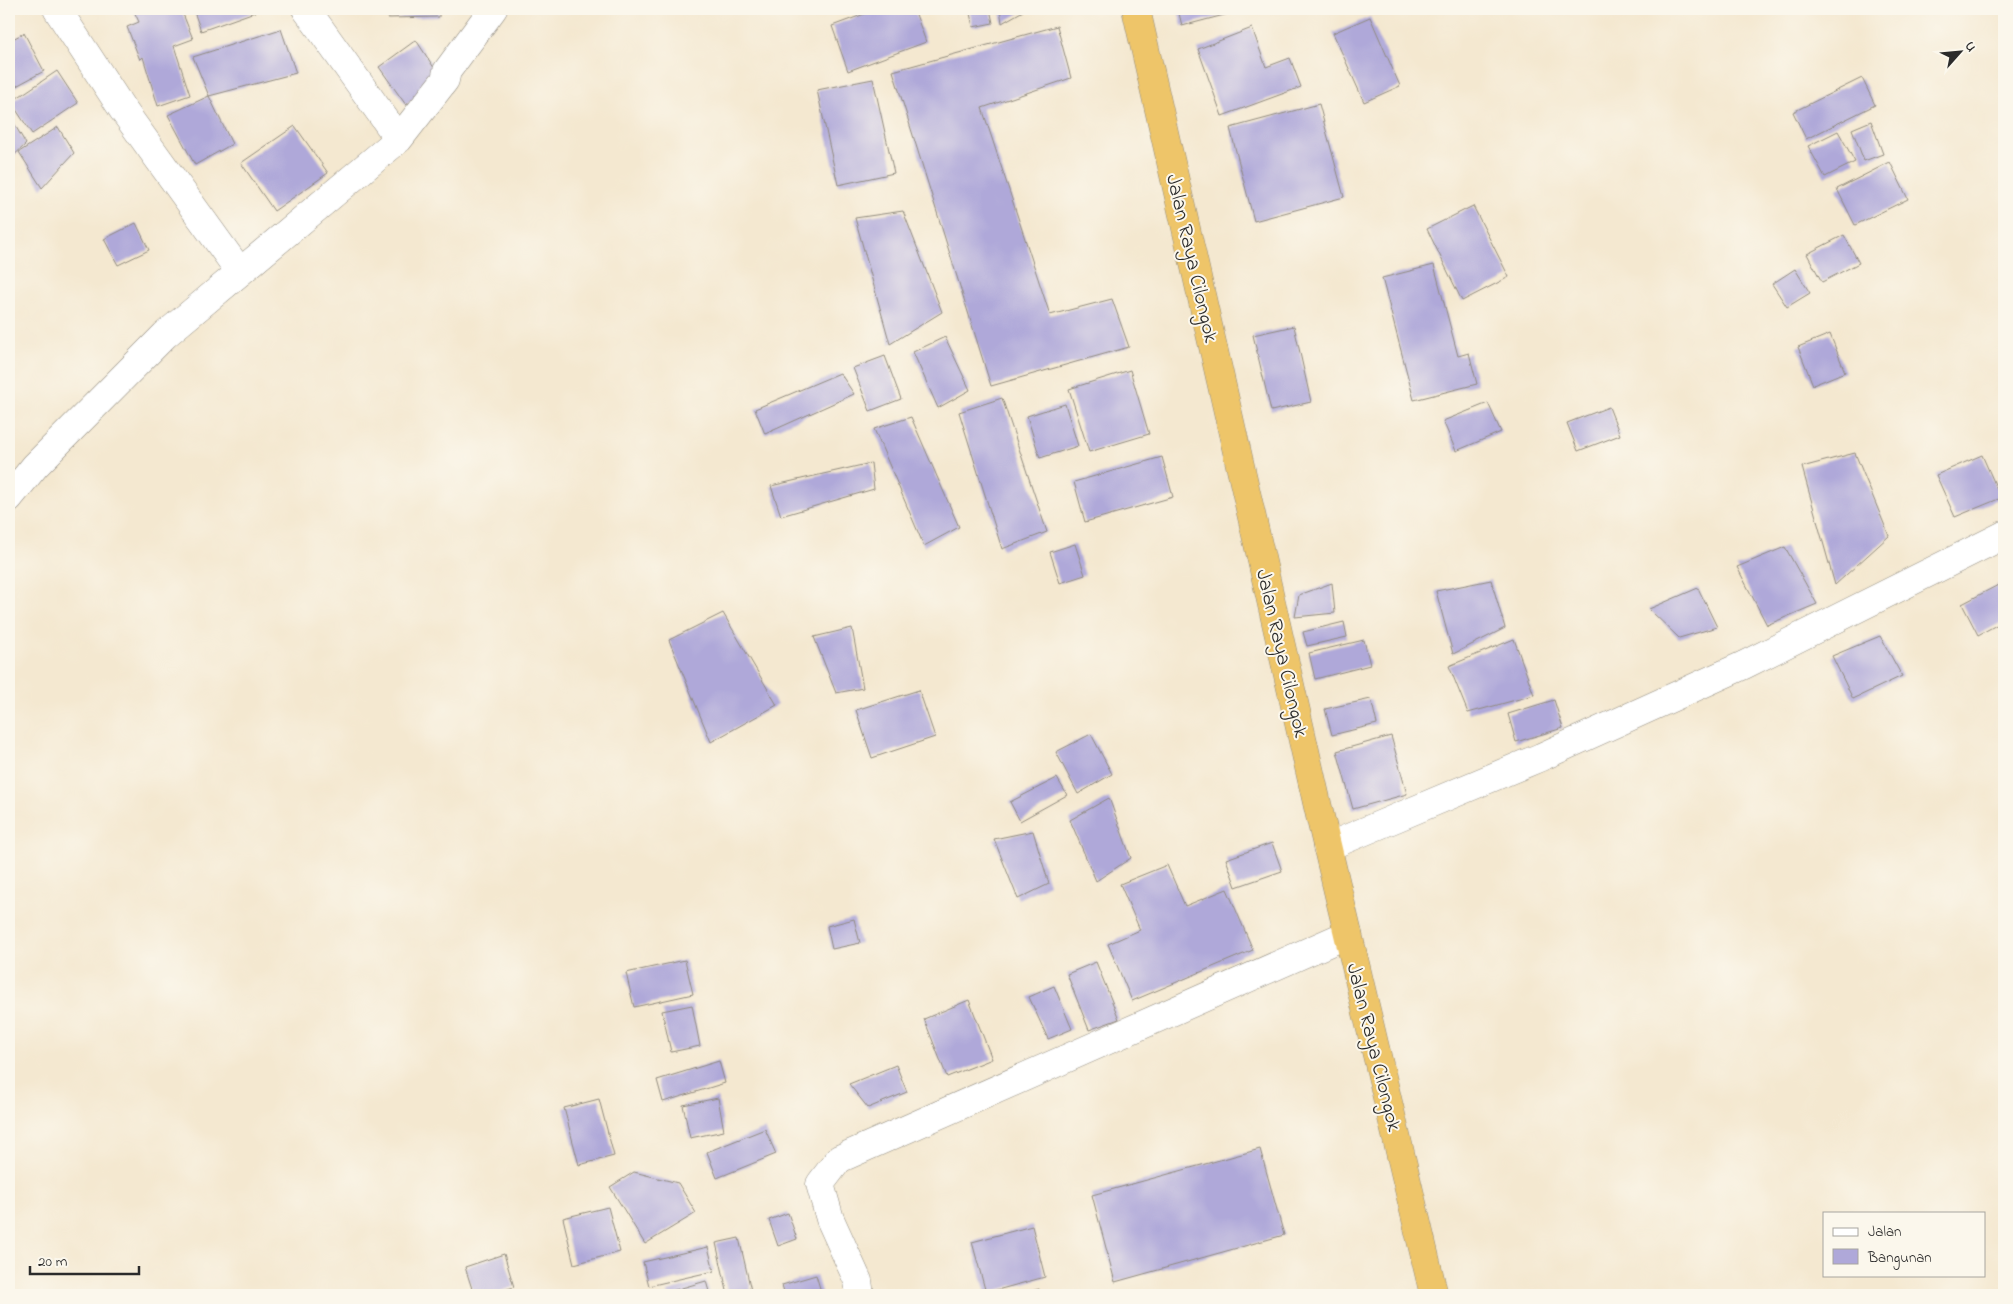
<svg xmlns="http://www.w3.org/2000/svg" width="2013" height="1304" font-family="'Indie Flower',sans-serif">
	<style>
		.building { fill: #afa8d9 }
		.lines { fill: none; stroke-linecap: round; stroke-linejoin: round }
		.minor-casing { stroke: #908a7e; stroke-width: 29 }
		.trunk-casing { stroke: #908a7e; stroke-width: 29 }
		.minor { stroke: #fff; stroke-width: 28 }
		.trunk { stroke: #eec569; stroke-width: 28 }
		.labels { text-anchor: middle; stroke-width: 4; stroke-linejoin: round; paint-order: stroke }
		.street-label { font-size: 21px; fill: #2b2b2b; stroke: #fbf7ec }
	</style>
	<rect width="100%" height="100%" fill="#fbf7ec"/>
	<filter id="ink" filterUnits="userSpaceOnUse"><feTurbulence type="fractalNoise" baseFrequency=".02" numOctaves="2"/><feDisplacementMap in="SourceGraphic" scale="10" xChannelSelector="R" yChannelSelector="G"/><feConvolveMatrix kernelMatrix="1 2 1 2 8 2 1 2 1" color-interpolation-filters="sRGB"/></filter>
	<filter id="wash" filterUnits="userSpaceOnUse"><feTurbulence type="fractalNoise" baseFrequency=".0096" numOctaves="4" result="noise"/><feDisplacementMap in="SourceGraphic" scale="20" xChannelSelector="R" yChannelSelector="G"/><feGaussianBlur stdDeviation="1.12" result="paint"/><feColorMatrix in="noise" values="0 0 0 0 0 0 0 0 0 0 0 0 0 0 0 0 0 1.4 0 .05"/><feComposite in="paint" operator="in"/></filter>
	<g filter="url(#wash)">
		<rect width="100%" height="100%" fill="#f4e8d0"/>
		<g id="blocks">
			<path class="building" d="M133,9H181L193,39L174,46L190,95L158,106L143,57L140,60L127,27L139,22Z
				M193,9H263L201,31Z
				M387,9H439V17L388,18Z
				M878,9H914L926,42L848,71L832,26Z
				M969,9H990L993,23L973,27Z
				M1000,9H1022L1023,11L1002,23Z
				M1178,9H1247L1182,26Z
				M1370,17L1400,86L1364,102L1333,33Z
				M1057,26L1071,78L982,108L1050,315L1112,299L1129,347L991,386L893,71Z
				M1252,28L1266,67L1290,58L1301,87L1222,116L1198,49Z
				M281,29L296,73L209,96L193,57Z
				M24,33L44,71L9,90V41Z
				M416,40L442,80L406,105L379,67Z
				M57,71L78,103L32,134L11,102Z
				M1862,78L1875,105L1806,139L1793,112Z
				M873,79L894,173L838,185L817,90Z
				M209,96L232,144L195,165L168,115Z
				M1319,104L1344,197L1254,221L1230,128Z
				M9,115L26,144L9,160Z
				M1871,121L1883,154L1864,161L1852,129Z
				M295,126L328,173L274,211L241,163Z
				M58,127L74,153L42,188L19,152Z
				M1838,131L1855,162L1825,177L1808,146Z
				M1890,162L1908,199L1855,225L1837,189Z
				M1473,206L1509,277L1462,301L1427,229Z
				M903,211L942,312L890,344L855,218Z
				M136,223L149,250L118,265L104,239Z
				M1844,235L1859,263L1822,282L1807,254Z
				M1434,265L1458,356L1469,353L1477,384L1414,400L1382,278Z
				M1795,269L1810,293L1787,307L1772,284Z
				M1294,326L1311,402L1271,411L1253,335Z
				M1830,334L1845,372L1813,385L1798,347Z
				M945,337L970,390L938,408L913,352Z
				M885,356L901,399L870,411L853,368Z
				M1130,370L1149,434L1089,452L1069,389Z
				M840,373L854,394L765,434L755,409Z
				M1002,398L1047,532L1002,549L959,412Z
				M1488,403L1501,432L1456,451L1443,421Z
				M1065,404L1078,446L1040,458L1027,416Z
				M1609,407L1620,435L1578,451L1567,423Z
				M911,417L959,527L924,546L874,429Z
				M1855,453L1889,536L1835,585L1802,467Z
				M1982,455L2001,498L1955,517L1936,475Z
				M1162,457L1173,497L1085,522L1074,482Z
				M871,463L874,489L781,516L771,486Z
				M1075,544L1085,575L1060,583L1050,552Z
				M1785,547L1817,604L1767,625L1737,567Z
				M1491,580L1505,628L1453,654L1436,591Z
				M2004,582V621L1978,635L1962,604Z
				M1332,583L1335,613L1295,617L1299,595Z
				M1698,588L1717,627L1679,638L1649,609Z
				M723,613L777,705L711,742L669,640Z
				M1344,622L1347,637L1307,646L1303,632Z
				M852,628L863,688L836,693L814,637Z
				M1880,636L1902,676L1853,699L1832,656Z
				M1514,639L1534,695L1468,713L1449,666Z
				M1364,640L1370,665L1315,679L1309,653Z
				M919,690L935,737L872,758L856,710Z
				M1371,699L1377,724L1332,735L1325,709Z
				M1554,700L1563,728L1516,742L1508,714Z
				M1091,734L1112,774L1078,794L1056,752Z
				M1391,736L1407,794L1353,809L1337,751Z
				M1057,778L1067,795L1020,821L1010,802Z
				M1109,798L1131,858L1096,881L1070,820Z
				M1033,831L1049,884L1018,899L994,839Z
				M1272,843L1282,871L1236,887L1226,859Z
				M1167,865L1185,906L1227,889L1253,950L1132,1001L1108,944L1140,930L1120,884Z
				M854,919L860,943L832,949L827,926Z
				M685,960L693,994L634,1007L626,973Z
				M1096,962L1119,1019L1089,1030L1067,974Z
				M1054,986L1072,1029L1048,1039L1029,997Z
				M969,1000L992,1059L947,1077L924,1019Z
				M692,1005L700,1046L671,1052L662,1011Z
				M719,1061L725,1083L663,1102L657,1080Z
				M896,1065L907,1092L868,1108L849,1084Z
				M718,1098L724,1131L690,1138L683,1105Z
				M599,1099L614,1156L579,1165L564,1108Z
				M765,1129L776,1154L717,1178L707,1152Z
				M1260,1149L1284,1235L1115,1282L1092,1195Z
				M634,1172L678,1183L696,1213L645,1244L610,1187Z
				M608,1207L620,1252L574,1264L563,1218Z
				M788,1213L797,1239L778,1246L769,1220Z
				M1032,1226L1045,1277L986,1293L972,1242Z
				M739,1238L752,1295H728L716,1243Z
				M708,1247L714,1271L649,1286L643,1262Z
				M504,1254L514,1287L488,1295H474L465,1267Z
				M816,1275L822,1295H785L782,1285Z
				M706,1281L710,1295H669L668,1292Z
				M1039,1289L1041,1295H1018Z"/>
		</g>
	</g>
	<g filter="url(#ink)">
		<use href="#blocks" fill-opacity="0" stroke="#908a7e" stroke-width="1"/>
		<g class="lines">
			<defs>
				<path id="minor" d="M57,9L123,110L240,272
					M306,9L399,139
					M9,498L35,466L165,335L399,139L445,80L447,71L493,9
					M1327,847L1541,757L1744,665L2004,535
					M860,1295L858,1281L830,1219L820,1184L839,1159L1348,934"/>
				<path id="trunk" d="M1136,9L1320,816L1434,1295"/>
			</defs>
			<use href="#minor" class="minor-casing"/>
			<use href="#trunk" class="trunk-casing"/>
			<use href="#minor" class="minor"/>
			<use href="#trunk" class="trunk"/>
		</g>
	</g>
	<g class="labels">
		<g class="street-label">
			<text transform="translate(1193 258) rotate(77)" y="7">Jalan Raya Cilongok</text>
			<text transform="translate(1283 653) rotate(77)" y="7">Jalan Raya Cilongok</text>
			<text transform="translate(1375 1047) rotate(76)" y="7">Jalan Raya Cilongok</text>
		</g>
	</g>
	<rect width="2013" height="1304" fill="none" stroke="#fbf7ec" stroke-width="30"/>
	<rect x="1823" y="1212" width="162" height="65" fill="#fbf7ec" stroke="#a8a59f"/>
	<rect x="1833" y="1228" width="25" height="8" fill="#ffffff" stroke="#a8a59f"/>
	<text x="1868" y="1236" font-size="15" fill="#2b2b2b">Jalan</text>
	<rect x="1833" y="1249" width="25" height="15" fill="#afa8d9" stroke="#a8a59f"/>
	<text x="1868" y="1262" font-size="15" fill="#2b2b2b">Bangunan</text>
	<g transform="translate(1960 52) rotate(63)" stroke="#fbf7ec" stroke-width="4" paint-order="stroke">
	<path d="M0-4L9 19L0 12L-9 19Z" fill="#2b2b2b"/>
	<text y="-8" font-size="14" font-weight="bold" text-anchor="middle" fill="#2b2b2b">U</text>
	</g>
	<path d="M30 1266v8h109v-8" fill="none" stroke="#2b2b2b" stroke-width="2.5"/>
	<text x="38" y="1266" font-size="15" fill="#2b2b2b" stroke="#fbf7ec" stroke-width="4" paint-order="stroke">20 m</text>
</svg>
